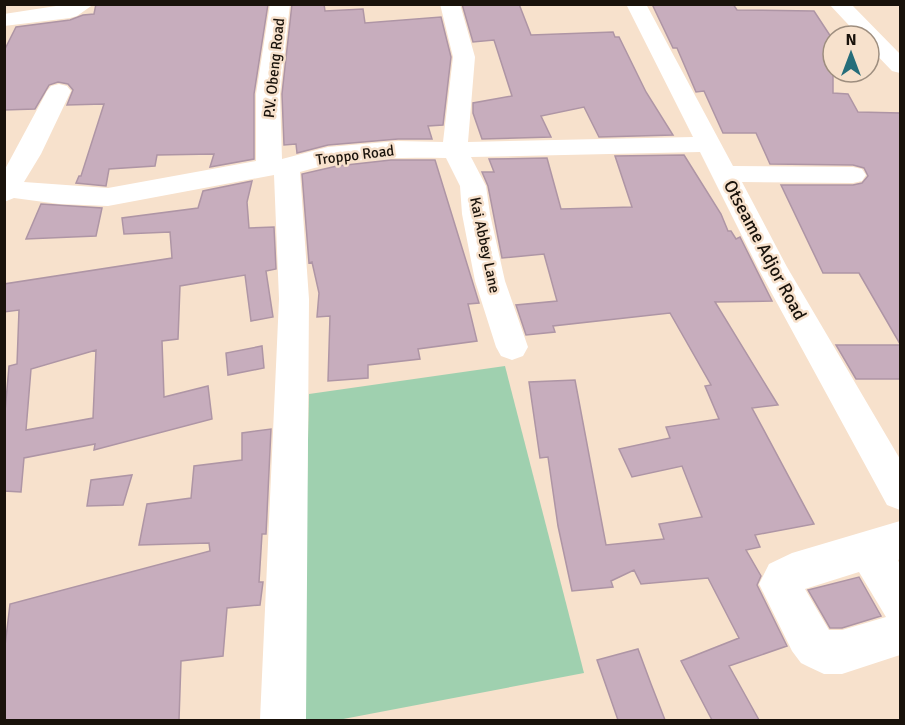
<svg xmlns="http://www.w3.org/2000/svg" width="905" height="725" font-family="Signika,sans-serif">
	<style>
		.green { fill: #9fd0af }
		.building { fill: #c7adbd; stroke: #ae95a5; stroke-width: 1.5; fill-rule: evenodd }
		.lines { fill: none; stroke-linecap: round; stroke-linejoin: round }
		.minor { fill: #fff; fill-rule: evenodd }
		.labels { text-anchor: middle; stroke-width: 5; stroke-linejoin: round; paint-order: stroke }
		.far-street-label { font-size: 15px; fill: #19120b; stroke: #f7e1cc }
		.street-label { font-size: 18px; fill: #19120b; stroke: #f7e1cc }
	</style>
	<rect width="100%" height="100%" fill="#f7e1cc"/>
	<path class="green" d="M505,366L584,673L338,720H302L309,394Z"/>
	<path class="building" d="M96,4H268L254,94V159L210,167L214,154L157,155L155,166L109,169L106,186L76,183L79,176H81L104,104L67,105L73,90L68,84L58,82L49,85L35,109L4,110V51L16,27L70,20L83,15L94,14Z
		M292,4H324L325,11L363,9L365,23L441,17L451,57L443,125L428,126L432,139H398L328,145L297,153L296,144L284,145L282,94Z
		M462,4H519L531,35L613,32L615,37H619L646,92L673,135L599,137L584,107L541,116L551,137L482,139L473,113V103L512,96L494,40L473,42Z
		M652,4H733L737,10L814,11L833,40V93L848,94L858,112L900,113V344L859,273H823L781,185H853L862,183L868,176L864,168L853,165L770,164L756,133H723L704,91L696,92L677,48H673Z
		M684,155L721,214L728,231H731L736,239L740,237L772,301L715,302L778,405L752,408L814,524L755,535L760,547L746,550L761,576L757,585L787,646L729,666L759,720H712L681,661L739,638L708,578L641,584L634,570L611,581L613,587L572,591L558,526L548,457L540,458L529,382L575,380L606,545L664,539L659,524L702,517L682,466L632,477L619,449L670,438L666,427L719,419L705,386L711,385L670,313L553,326L555,332L526,335L516,305L557,301L544,254L502,258L488,186L482,172H494L489,159L547,158L561,209L632,207L615,156Z
		M391,160H435L479,303L468,304L477,341L418,349L420,359L368,365V378L328,381L330,316L317,317L319,293L312,262L309,263L302,174L337,166Z
		M252,181L247,202L249,228L274,227L276,269L266,271L273,317L251,321L245,275L180,286L178,339L162,341L164,397L208,386L212,419L94,450L95,444L24,458L21,492L4,491V423L9,366L17,364L19,310L4,312V284L172,258L170,232L124,234L122,218L198,208L203,191ZM96,350L93,418L26,430L31,369Z
		M41,204L102,208L96,236L26,239Z
		M836,345H900V379H856Z
		M262,346L264,368L228,375L226,353Z
		M271,429L266,534H262L259,582H263L260,605L227,608L223,656L181,661L179,720H4V654L10,604L210,551L209,543L139,545L147,504L191,498L194,466L242,460V433Z
		M132,475L123,505L87,506L91,480Z
		M859,577L881,616L842,628H830L808,590Z
		M638,649L651,684L665,720H618L597,660Z"/>
	<g class="lines">
		<path class="minor" d="M69,4H94L77,16L70,18L4,26V14Z
			M270,4H290L280,94L282,159L328,147L398,141L443,142L453,57L440,4H460L475,57L468,142L693,137L626,4H646L733,166L853,167L862,169L866,175L862,181L853,183L742,182L787,267L900,459V510L887,505L759,270L700,152L471,157L486,186L490,214L505,281L528,347L523,356L512,360L501,356L496,347L475,281L462,214L460,186L446,158C397,157 348,157 300,172L309,299L306,720H260L279,299L274,175L108,206L59,204L14,198L4,202V171L47,91L51,86L59,84L67,86L71,91L41,154L24,182L108,188L256,161V94Z
			M829,4H851L900,54V73L892,71L869,47V36H859Z
			M900,521V559L898,560L900,565V655L842,674H824L809,667L801,663L792,651L759,584L769,564L792,553ZM859,572L886,617L842,630H829L805,589Z"/>
	</g>
	<g class="labels">
		<g class="far-street-label">
			<text transform="translate(274 68) rotate(-84)" y="5">P.V. Obeng Road</text>
			<text transform="translate(355 155) rotate(-7)" y="5">Troppo Road</text>
			<text transform="translate(485 245) rotate(78)" y="5">Kai Abbey Lane</text>
		</g>
		<g class="street-label">
			<text transform="translate(765 250) rotate(62)" y="6">Otseame Adjor Road</text>
		</g>
	</g>
	<rect width="905" height="725" fill="none" stroke="#19120b" stroke-width="12"/>
	<g transform="translate(851 54)"><circle r="28" fill="#f7e1cc" stroke="#9e8e7f" stroke-width="1.5"/>
	<path d="M0-4.5L10 22L0 15L-10 22Z" fill="#266d7a"/>
	<text y="-9" font-size="16" font-weight="bold" text-anchor="middle" fill="#19120b">N</text>
	</g>
</svg>
